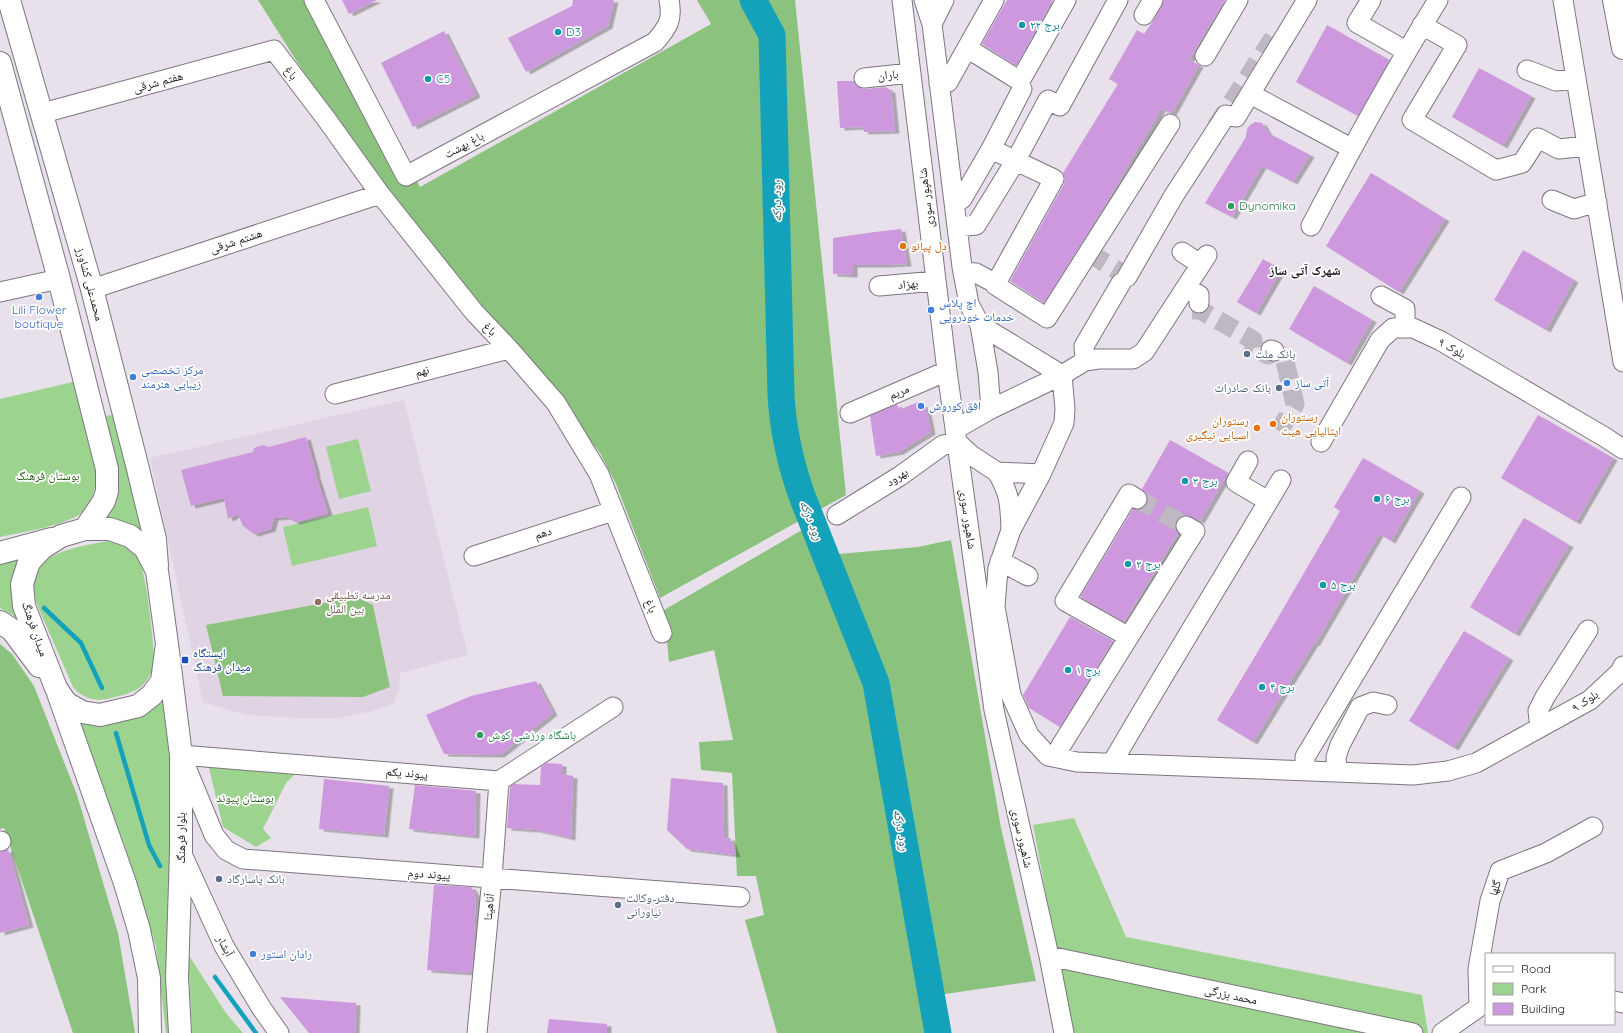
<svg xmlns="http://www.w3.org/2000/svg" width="1623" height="1033" font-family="Quicksand,'Noto Naskh Arabic',sans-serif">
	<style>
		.built { fill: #e0d3e4 }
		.green { fill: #9cd48f }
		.forest { fill: #8bc37e }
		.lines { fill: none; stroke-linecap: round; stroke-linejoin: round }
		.stream { stroke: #14a2bb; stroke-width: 4.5 }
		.river { stroke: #14a2bb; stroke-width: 27 }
		.building { fill: #cd98dd; filter: url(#shadow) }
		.minor-tunnel { stroke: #bfb8c2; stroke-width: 19; stroke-dasharray: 19 10; stroke-linecap: butt }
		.minor-casing { stroke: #7d757f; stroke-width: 21 }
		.major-casing { stroke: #7d757f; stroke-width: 24 }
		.highway-casing { stroke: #7d757f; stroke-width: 24 }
		.minor { stroke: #fff; stroke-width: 19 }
		.major { stroke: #fff; stroke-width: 22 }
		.highway { stroke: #fff; stroke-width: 22 }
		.culture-dot { fill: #0f9aa8; stroke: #fff; stroke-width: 1.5 }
		.leisure-dot { fill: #2e9e5b; stroke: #fff; stroke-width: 1.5 }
		.food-dot { fill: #e8710a; stroke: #fff; stroke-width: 1.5 }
		.shop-dot { fill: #3f7fe0; stroke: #fff; stroke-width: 1.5 }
		.service-dot { fill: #5c6f8a; stroke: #fff; stroke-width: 1.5 }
		.education-dot { fill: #8d6e63; stroke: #fff; stroke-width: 1.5 }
		.transit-dot { fill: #1a4fb4; stroke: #fff; stroke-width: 1.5 }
		.labels { text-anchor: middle; stroke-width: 3.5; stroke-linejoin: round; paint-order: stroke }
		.culture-label { font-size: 12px; fill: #0d838f; stroke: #fff; text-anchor: start }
		.street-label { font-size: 12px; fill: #1c191d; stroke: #fff }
		.leisure-label { font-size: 12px; fill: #27864d; stroke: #fff; text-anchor: start }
		.food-label { font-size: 12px; fill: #c56008; stroke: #fff; text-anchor: start }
		.shop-label { font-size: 12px; fill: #366cbe; stroke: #fff; text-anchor: start }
		.service-label { font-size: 12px; fill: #4e5e75; stroke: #fff; text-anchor: start }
		.park-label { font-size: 12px; fill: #295e1b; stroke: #fff }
		.education-label { font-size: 12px; fill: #785e54; stroke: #fff; text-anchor: start }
		.transit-label { font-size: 12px; fill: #164399; stroke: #fff; text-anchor: start }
		.water-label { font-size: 13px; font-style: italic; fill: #2e606b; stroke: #fff }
		.neighbourhood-label { font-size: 13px; font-weight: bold; fill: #1c191d; stroke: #fff }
	</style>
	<defs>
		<filter id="shadow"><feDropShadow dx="4.5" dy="2.5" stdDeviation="0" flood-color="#0004"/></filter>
	</defs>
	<rect width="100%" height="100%" fill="#e8e0eb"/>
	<path class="built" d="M404,400L468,655L400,673L399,691L393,704L373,711L338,718H300L247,715L203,702L150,458Z"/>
	<path class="green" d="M73,382L96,472C97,484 92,505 83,512C66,526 22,532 0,537V399Z
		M113,415L144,529L141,531L105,519L108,430L105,416Z
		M358,439L371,491L339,499L326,447Z
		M368,507L377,546L292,566L283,527Z
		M108,541C120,541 131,546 138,557C146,569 155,649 154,665C153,671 149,677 146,681C139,692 123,695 111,698C96,702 83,699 73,687L35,600L29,593C32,584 34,573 41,565C55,549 88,545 108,541Z
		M20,557C5,582 12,598 22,624L13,615L0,608V558Z
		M168,692L172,775L168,917L172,1033H166L156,947L125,846L75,717Z
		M208,764L296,773L286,783L263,829L271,838L256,847L223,827Z
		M1074,818L1126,937L1422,995L1428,1033H1072L1033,825Z
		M188,954L226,1013L243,1033H192Z"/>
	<path class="forest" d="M258,0H318L420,187L711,24L697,0H795L846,495L660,598L616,484L600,453L558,399L486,319L335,122Z
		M821,519L838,554L918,547L951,540L1001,828L1036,981L945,994L922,999L926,1033H777L745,920L764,915L756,876H737L732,773L701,770L699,742L733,740L714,650L669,662L664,610Z
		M356,597L373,605L390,687L363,697L223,696L206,625Z
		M0,644L12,654L34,686L77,795L118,933L135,1033H73L4,828L0,829Z"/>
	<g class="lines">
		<path class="stream" d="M44,608L81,643L102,688
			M116,733L149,845L160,866
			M215,977L256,1033"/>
		<path class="river" d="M753,0L772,35L781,395C783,432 790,462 802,496L876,683L938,1033"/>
	</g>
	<path class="building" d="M342,0H377L349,14Z
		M573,0H614L608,26L526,72L508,38L572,6Z
		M1007,0H1053L1016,66L982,44Z
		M1164,0H1225L1189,60L1199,65L1172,113L1161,109L1098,217L1044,303L1010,281L1064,184L1065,179L1063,173L1118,84L1109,79L1137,30L1144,34L1153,21Z
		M1327,25L1389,60L1358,116L1296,82Z
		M444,31L476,95L413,127L381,63Z
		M1479,68L1531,96L1503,146L1452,117Z
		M837,81H854L859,88L865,89L886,87L891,91L895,131L864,132L863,127L840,128Z
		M1255,122L1262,123L1268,133L1310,155L1293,182L1262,166L1232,217L1205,203L1246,137L1247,129L1250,125Z
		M1371,173L1445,219L1399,292L1326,246Z
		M901,229L907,264L881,265H853V275L833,274V238L875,232Z
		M1523,250L1574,280L1546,330L1494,300Z
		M1263,259L1281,270L1256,313L1237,302Z
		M1314,286L1372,320L1347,363L1289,329Z
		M918,402L926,407L931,432L899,452L876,456L870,416L897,404L899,410Z
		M1538,415L1613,458L1576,522L1501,478Z
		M306,437L316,473H315L328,513L296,522L286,517L274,518L271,529L254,534L243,526L238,514L228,519L224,498L191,506L181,470L253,452L254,448L263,445L269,447Z
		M1170,440L1228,473L1200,521L1186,515L1181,516L1177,520L1175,527L1178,533L1124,622L1080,597L1133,509H1142L1146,504L1148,499L1147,494L1142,489Z
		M1363,458L1420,491L1391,541L1379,534L1315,644L1314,643L1253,742L1217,720L1276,621L1340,511L1334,507Z
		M1524,518L1569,545L1515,634L1470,607Z
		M1070,617L1113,641L1060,727L1029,708L1023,695Z
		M1464,631L1509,658L1454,748L1409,721Z
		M536,681L553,713L500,755L444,754L426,715L471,696Z
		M546,763L562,764V774L573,776L571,838L536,830L507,828L510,787L514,784L540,785L541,767Z
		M671,778L723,783L724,839L730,838L736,855L687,849L667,830Z
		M324,779L389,786L384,835L319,829Z
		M415,785L476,791L475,836L409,829Z
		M8,849L29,925L0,933V852Z
		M434,885L471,887L476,895L472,973L427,970Z
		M280,997L356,1003L355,1033H309Z
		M549,1019L607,1024V1033H547Z"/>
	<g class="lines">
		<path class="minor-tunnel" d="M1216,127L1277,32
			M1089,253L1125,275L1135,260
			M1192,310H1200L1253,340L1254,348L1268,355L1274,351L1284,357L1295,404L1279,431
			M1137,499L1186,526"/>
		<defs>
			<path id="minor" d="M314,0L406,176L655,42C668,27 673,20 669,0
				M902,0L947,371L994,710L1049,956L1064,1033
				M924,0L932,24
				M944,0L932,24L962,267L969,304L980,325L1062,375
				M1371,0L1357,23L1406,51
				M1563,0L1623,362
				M1144,15L1153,0
				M1422,25L1457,45L1412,120L1496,170L1522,163L1538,138L1559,149L1587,146
				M967,48L1020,81L1066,0
				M1205,56L1238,0
				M1527,70L1556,81L1576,79
				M864,78L911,73
				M939,84L948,82L994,0
				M1254,96L1351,148
				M43,113L274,50L327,120L380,194L474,312L509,349L556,403L599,474L662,633
				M991,149L1054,179L995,285L1047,318L1170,124
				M1552,200L1574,209L1597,202
				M954,202L962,199L991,149L1022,89
				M1311,226C1351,149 1392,74 1438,0
				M957,227L976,225L1016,160L1048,100L1060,106L1118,0
				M1182,252L1200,264
				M963,272L976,273L989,280
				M1127,277L1173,197L1226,115L1236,117L1307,0
				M879,286L936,281
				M1186,287L1199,295V303
				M92,289L380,194
				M0,292L59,279
				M1381,296L1405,309V328
				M980,325L988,372L991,409
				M1271,350L1274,351
				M1085,361L1084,346L1121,283
				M1062,375L1065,409L1064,423L1041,474L1011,530L998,568L995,607L1011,695L1029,735L1048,756L1077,762L1413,775L1448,771L1476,763L1590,700L1620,672L1623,666
				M335,394L509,349
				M850,413L947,371
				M956,429L991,409L1062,375L1085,361L1098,359H1133L1144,352L1207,255
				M1321,442L1380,340L1393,328H1413L1441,341L1603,436L1623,449
				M1248,461L1236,482L1268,501
				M997,472C1010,494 1010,504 1011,529
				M837,515L900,476L943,445L957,442L971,455L997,472L1041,474
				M474,556L613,511
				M1000,561L1028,576
				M1129,637L1065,601L1129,494L1137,499
				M613,707L499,781L181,755L214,835L226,850L243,859L740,897
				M1540,727L1538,711L1545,697L1588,630
				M1055,757L1062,744L1195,531L1186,526
				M1112,763C1167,668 1225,575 1281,480
				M1305,771V757L1461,497
				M1337,772L1336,757L1340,745L1360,707L1373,702L1387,705
				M0,841H1
				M181,852L224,946L262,1009L279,1033
				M1049,956L1413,1033
				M1614,1001L1623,1003
				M1479,1007L1478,969L1490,901L1500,871L1546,853L1593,827
				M477,1033L492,878L499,781
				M1442,1033L1486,1002"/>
			<path id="major" d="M9,0L92,289L137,465L155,539L157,566
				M0,63L59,279L107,469V491L104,501L85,529
				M0,553L51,539
				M0,622L12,630L39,666
				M167,644L162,681L152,695L138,706L100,715L82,712L66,703L56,688L24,606L22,584L29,562L42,548L61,536L85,529H110L130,536L145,548L157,571L167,644L181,755V852L177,977L180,1033
				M58,693L125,883L139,930L149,978L150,1033"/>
			<path id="highway" d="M1614,0L1623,48"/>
		</defs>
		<use href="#minor" class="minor-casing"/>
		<use href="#major" class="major-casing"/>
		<use href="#highway" class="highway-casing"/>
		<use href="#minor" class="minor"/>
		<use href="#major" class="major"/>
		<use href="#highway" class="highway"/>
	</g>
	<g class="culture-dot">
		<circle cx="1022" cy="25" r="4"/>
		<circle cx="558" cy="32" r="4"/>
		<circle cx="428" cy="79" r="4"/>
		<circle cx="1185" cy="481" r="4"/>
		<circle cx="1377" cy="499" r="4"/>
		<circle cx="1128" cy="564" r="4"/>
		<circle cx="1323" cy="585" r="4"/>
		<circle cx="1068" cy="670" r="4"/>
		<circle cx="1262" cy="687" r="4"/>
	</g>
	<g class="leisure-dot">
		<circle cx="1231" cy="206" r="4"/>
		<circle cx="480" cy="735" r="4"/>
	</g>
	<g class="food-dot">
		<circle cx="903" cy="246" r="4"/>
		<circle cx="1273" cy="424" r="4"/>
		<circle cx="1257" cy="428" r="4"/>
	</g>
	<g class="shop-dot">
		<circle cx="39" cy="297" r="4"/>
		<circle cx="931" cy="310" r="4"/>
		<circle cx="133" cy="377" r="4"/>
		<circle cx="1287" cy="383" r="4"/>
		<circle cx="921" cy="406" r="4"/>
		<circle cx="253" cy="954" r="4"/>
	</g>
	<g class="service-dot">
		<circle cx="1247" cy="354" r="4"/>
		<circle cx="1279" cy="388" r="4"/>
		<circle cx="219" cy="879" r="4"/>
		<circle cx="618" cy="905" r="4"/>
	</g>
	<circle class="education-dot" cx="318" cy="602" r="4"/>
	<rect class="transit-dot" x="181" y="656" width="8" height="8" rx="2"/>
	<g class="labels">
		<g class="culture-label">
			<text x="1030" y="29">برج ۲۲</text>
			<text x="566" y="36">D3</text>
			<text x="436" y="83">C5</text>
			<text x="1193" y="485">برج ۳</text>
			<text x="1385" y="503">برج ۶</text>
			<text x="1136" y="568">برج ۲</text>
			<text x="1331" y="589">برج ۵</text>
			<text x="1076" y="674">برج ۱</text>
			<text x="1270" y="691">برج ۴</text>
		</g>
		<g class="street-label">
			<text transform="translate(291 73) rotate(52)" y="4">باغ</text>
			<text transform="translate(888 75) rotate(-6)" y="4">باران</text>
			<text transform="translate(158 82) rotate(-15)" y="4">هفتم شرقی</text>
			<text transform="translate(464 145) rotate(-28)" y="4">باغ بهشت</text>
			<text transform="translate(926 198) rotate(-97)" y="4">شاهپور سوری</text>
			<text transform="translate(236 241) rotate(-18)" y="4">هشتم شرقی</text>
			<text transform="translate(90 284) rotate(75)" y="4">محمدعلی کشاورز</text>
			<text transform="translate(908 284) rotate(-6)" y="4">بهزاد</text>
			<text transform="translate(490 329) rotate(46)" y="4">باغ</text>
			<text transform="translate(1452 348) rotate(29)" y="4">بلوک ۹</text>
			<text transform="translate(422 371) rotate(-15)" y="4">نهم</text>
			<text transform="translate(899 392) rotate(-23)" y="4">مریم</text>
			<text transform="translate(897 477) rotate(-33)" y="4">بهرود</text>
			<text transform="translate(968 519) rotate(82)" y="4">شاهپور سوری</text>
			<text transform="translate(543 533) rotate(-18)" y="4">دهم</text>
			<text transform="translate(651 606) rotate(68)" y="4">باغ</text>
			<text transform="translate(35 629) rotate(71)" y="4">میدان فرهنگ</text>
			<text transform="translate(1585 701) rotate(-34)" y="4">بلوک ۹</text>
			<text transform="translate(407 773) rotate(5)" y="4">پیوند یکم</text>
			<text transform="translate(181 838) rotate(-90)" y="4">بلوار فرهنگ</text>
			<text transform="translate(1022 838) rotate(77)" y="4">شاهپور سوری</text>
			<text transform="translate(429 874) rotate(4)" y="4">پیوند دوم</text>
			<text transform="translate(1495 888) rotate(-72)" y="4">گلها</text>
			<text transform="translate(489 907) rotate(-85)" y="4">آناهیتا</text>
			<text transform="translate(225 946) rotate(62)" y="4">آبشار</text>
			<text transform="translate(1231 995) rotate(12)" y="4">محمد بزرگی</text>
		</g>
		<g class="leisure-label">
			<text x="1239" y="210">Dynomika</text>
			<text x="488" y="739">باشگاه ورزشی کوش</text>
		</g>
		<g class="food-label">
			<text x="911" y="250">دل پیانو</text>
			<text x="1281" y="421">رستوران<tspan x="1281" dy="14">ایتالیایی هیت</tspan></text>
			<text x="1249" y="425" text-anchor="end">رستوران<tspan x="1249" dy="14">اسیایی نیگیری</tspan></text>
		</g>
		<g class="shop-label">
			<text x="939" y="307">اچ پلاس<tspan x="939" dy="14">خدمات خودرویی</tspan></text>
			<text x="39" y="314" text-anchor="middle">Lili Flower<tspan x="39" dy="14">boutique</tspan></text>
			<text x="141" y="374">مرکز تخصصی<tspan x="141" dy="14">زیبایی هنرمند</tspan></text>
			<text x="1295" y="387">آتی ساز</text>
			<text x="929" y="410">افق کوروش</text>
			<text x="261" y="958">رادان استور</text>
		</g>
		<g class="service-label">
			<text x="1255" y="358">بانک ملت</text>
			<text x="1271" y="392" text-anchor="end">بانک صادرات</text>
			<text x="227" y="883">بانک پاسارگاد</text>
			<text x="626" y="902">دفتر وکالت<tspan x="626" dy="14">نیاورانی</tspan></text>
		</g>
		<g class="park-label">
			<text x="48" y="480">بوستان فرهنگ</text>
			<text x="245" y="802">بوستان پیوند</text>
		</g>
		<g class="education-label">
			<text x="326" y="599">مدرسه تطبیقی<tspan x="326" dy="14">بین الملل</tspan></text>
		</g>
		<g class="transit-label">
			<text x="193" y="657">ایستگاه<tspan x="193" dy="14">میدان فرهنگ</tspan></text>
		</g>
		<g class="water-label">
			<text transform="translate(776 201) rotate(-91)" y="5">رود درکه</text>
			<text transform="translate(812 520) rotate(68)" y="5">رود درکه</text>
			<text transform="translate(902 830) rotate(80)" y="5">رود درکه</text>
		</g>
		<g class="neighbourhood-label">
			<text x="1305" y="275">شهرک آتی ساز</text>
		</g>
	</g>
	<rect x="1485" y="953" width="130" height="72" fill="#ffffff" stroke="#a4a3a5"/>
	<rect x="1493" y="966" width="20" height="6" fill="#ffffff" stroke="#a4a3a5"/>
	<text x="1521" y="973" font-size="12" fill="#1c191d">Road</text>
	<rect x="1493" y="983" width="20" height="12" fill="#9cd48f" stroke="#a4a3a5"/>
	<text x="1521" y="993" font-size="12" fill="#1c191d">Park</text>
	<rect x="1493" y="1003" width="20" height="12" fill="#cd98dd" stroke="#a4a3a5"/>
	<text x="1521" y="1013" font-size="12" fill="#1c191d">Building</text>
</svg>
